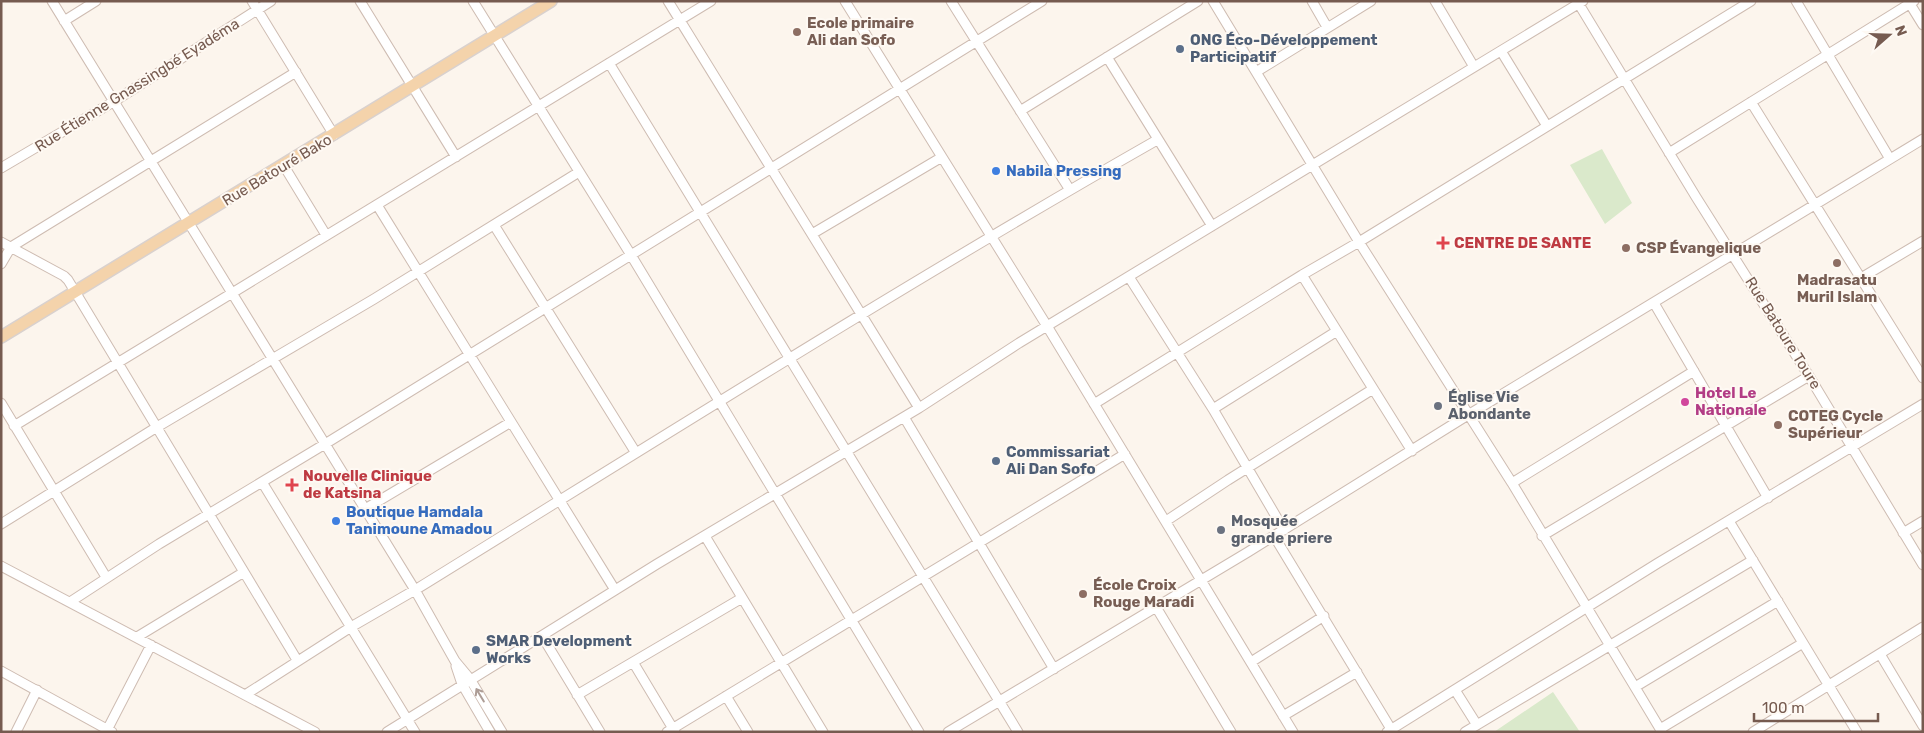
<svg xmlns="http://www.w3.org/2000/svg" width="1924" height="733" font-family="Rubik,sans-serif">
	<style>
		.green { fill: #dae9cb }
		.lines { fill: none; stroke-linecap: round; stroke-linejoin: round }
		.minor-casing { stroke: #cebcb2; stroke-width: 11 }
		.major-casing { stroke: #d9d1ce; stroke-width: 14 }
		.minor { stroke: #fff; stroke-width: 9 }
		.major { stroke: #f4d3ab; stroke-width: 11 }
		.oneway { stroke: #ad9d96 }
		.education-dot { fill: #8d6e63; stroke: #fef9f3; stroke-width: 2 }
		.service-dot { fill: #5c6f8a; stroke: #fef9f3; stroke-width: 2 }
		.shop-dot { fill: #3f7fe0; stroke: #fef9f3; stroke-width: 2 }
		.health-dot { fill: #e0444e; stroke: #fef9f3; stroke-width: 2 }
		.hotel-dot { fill: #d1479c; stroke: #fef9f3; stroke-width: 2 }
		.worship-dot { fill: #6b7280; stroke: #fef9f3; stroke-width: 2 }
		.labels { text-anchor: middle; stroke-width: 4; stroke-linejoin: round; paint-order: stroke }
		.education-label { font-size: 15px; font-weight: bold; fill: #785e54; stroke: #fef9f3; text-anchor: start }
		.service-label { font-size: 15px; font-weight: bold; fill: #4e5e75; stroke: #fef9f3; text-anchor: start }
		.street-label { font-size: 15px; fill: #765b50; stroke: #fef9f3 }
		.shop-label { font-size: 15px; font-weight: bold; fill: #366cbe; stroke: #fef9f3; text-anchor: start }
		.health-label { font-size: 15px; font-weight: bold; fill: #be3a42; stroke: #fef9f3; text-anchor: start }
		.hotel-label { font-size: 15px; font-weight: bold; fill: #b23c85; stroke: #fef9f3; text-anchor: start }
		.worship-label { font-size: 15px; font-weight: bold; fill: #5b616d; stroke: #fef9f3; text-anchor: start }
	</style>
	<rect width="100%" height="100%" fill="#fcf5ed"/>
	<path class="green" d="M1602,149L1632,203L1605,224L1570,165Z
		M1553,692L1580,732H1494Z"/>
	<g class="lines">
		<defs>
			<path id="minor" d="M52,1L415,590L455,661L470,679L502,732
				M252,1L334,135
				M360,1L456,157
				M473,1L631,255L919,732
				M668,1L919,408
				M845,1L1047,326L1293,732
				M951,1L1070,190
				M1213,1L1359,242L1512,483L1662,732
				M1312,1L1327,27
				M1435,1L1474,67
				M1577,1L1696,197L1809,376L1923,565
				M1796,1L1890,159
				M1910,4L1923,25
				M64,21L96,1
				M1501,51L1547,126
				M1107,57L1212,226
				M609,63L1018,732
				M1256,72L1371,1
				M1751,102L1923,378
				M1020,111L1198,1
				M1669,153L1914,1
				M284,166L326,235
				M1,168L113,102L271,1
				M377,205L615,590
				M494,225L636,453
				M812,234L942,157
				M1,242L64,276L68,280L297,660
				M1,264L11,247L296,72
				M1302,275L1412,451
				M1129,277L1213,409L1284,530
				M1861,278L1923,241
				M1654,303L1768,498
				M1,403L106,577
				M1094,404L1302,275L1359,242L1751,1
				M1213,409L1337,331
				M904,417L1054,669
				M14,426L711,1
				M262,482L415,732
				M1512,483L1694,371
				M365,509L511,422
				M1166,521L1228,480L1373,389
				M1729,521L1857,732
				M1,524L157,427L374,299L579,172
				M1903,533L1923,521
				M705,536L823,732
				M1274,536L1391,729
				M1542,536L1809,376
				M1,566L315,732
				M70,602L159,544L325,444L1042,1
				M1156,607L1231,732
				M542,636L600,732
				M137,637L244,572
				M1880,654L1923,726
				M633,662L675,732
				M1251,662L1324,616
				M456,666L462,684L490,732
				M1,671L112,732
				M1635,687L1778,601
				M1455,690L1477,725
				M245,695L351,627L415,590C661,438 906,283 1157,140
				M577,695L742,598
				M726,696L748,732
				M1283,716L1357,672
				M1660,729L1803,643
				M16,732L37,690
				M106,732L151,645
				M387,732L657,564L919,408L1019,343L1583,1
				M667,732L1125,454
				M948,732L1248,552L1468,415L1923,139
				M1387,732L1658,563L1923,404
				M1465,732L1753,560
				M1753,732L1923,627"/>
			<path id="major" d="M1,337L551,1"/>
		</defs>
		<use href="#minor" class="minor-casing"/>
		<use href="#major" class="major-casing"/>
		<use href="#minor" class="minor"/>
		<use href="#major" class="major"/>
	</g>
	<defs><path id="oneway-shaft" d="M-6 0H5M1.5-3L5.5 0L1.5 3" fill="none" stroke-width="1.6" stroke-linecap="round" stroke-linejoin="round" transform="scale(1.25)"/></defs>
	<use class="oneway" href="#oneway-shaft" transform="translate(480 695) rotate(-121)"/>
	<g class="education-dot">
		<circle cx="797" cy="32" r="5"/>
		<circle cx="1626" cy="248" r="5"/>
		<circle cx="1837" cy="263" r="5"/>
		<circle cx="1778" cy="425" r="5"/>
		<circle cx="1083" cy="594" r="5"/>
	</g>
	<g class="service-dot">
		<circle cx="1180" cy="49" r="5"/>
		<circle cx="996" cy="461" r="5"/>
		<circle cx="476" cy="650" r="5"/>
	</g>
	<g class="shop-dot">
		<circle cx="996" cy="171" r="5"/>
		<circle cx="336" cy="521" r="5"/>
	</g>
	<g class="health-dot">
		<path d="M1440.5 235.5h5v5h5v5h-5v5h-5v-5h-5v-5h5z"/>
		<path d="M289.5 477.5h5v5h5v5h-5v5h-5v-5h-5v-5h5z"/>
	</g>
	<circle class="hotel-dot" cx="1685" cy="402" r="5"/>
	<g class="worship-dot">
		<circle cx="1438" cy="406" r="5"/>
		<circle cx="1221" cy="530" r="5"/>
	</g>
	<g class="labels">
		<g class="education-label">
			<text x="807" y="28">Ecole primaire<tspan x="807" dy="17">Ali dan Sofo</tspan></text>
			<text x="1636" y="253">CSP Évangelique</text>
			<text x="1837" y="285" text-anchor="middle">Madrasatu<tspan x="1837" dy="17">Muril Islam</tspan></text>
			<text x="1788" y="421">COTEG Cycle<tspan x="1788" dy="17">Supérieur</tspan></text>
			<text x="1093" y="590">École Croix<tspan x="1093" dy="17">Rouge Maradi</tspan></text>
		</g>
		<g class="service-label">
			<text x="1190" y="45">ONG Éco-Développement<tspan x="1190" dy="17">Participatif</tspan></text>
			<text x="1006" y="457">Commissariat<tspan x="1006" dy="17">Ali Dan Sofo</tspan></text>
			<text x="486" y="646">SMAR Development<tspan x="486" dy="17">Works</tspan></text>
		</g>
		<g class="street-label">
			<text transform="translate(137 85) rotate(-32)" y="5">Rue Étienne Gnassingbé Eyadéma</text>
			<text transform="translate(277 170) rotate(-31)" y="5">Rue Batouré Bako</text>
			<text transform="translate(1783 333) rotate(58)" y="5">Rue Batoure Toure</text>
		</g>
		<g class="shop-label">
			<text x="1006" y="176">Nabila Pressing</text>
			<text x="346" y="517">Boutique Hamdala<tspan x="346" dy="17">Tanimoune Amadou</tspan></text>
		</g>
		<g class="health-label">
			<text x="1454" y="248">CENTRE DE SANTE</text>
			<text x="303" y="481">Nouvelle Clinique<tspan x="303" dy="17">de Katsina</tspan></text>
		</g>
		<g class="hotel-label">
			<text x="1695" y="398">Hotel Le<tspan x="1695" dy="17">Nationale</tspan></text>
		</g>
		<g class="worship-label">
			<text x="1448" y="402">Église Vie<tspan x="1448" dy="17">Abondante</tspan></text>
			<text x="1231" y="526">Mosquée<tspan x="1231" dy="17">grande priere</tspan></text>
		</g>
	</g>
	<rect width="1924" height="733" fill="none" stroke="#765b50" stroke-width="5"/>
	<g transform="translate(1889 35) rotate(70)" stroke="#fef9f3" stroke-width="4" paint-order="stroke">
	<path d="M0-4L9 19L0 12L-9 19Z" fill="#765b50"/>
	<text y="-8" font-size="14" font-weight="bold" text-anchor="middle" fill="#765b50">N</text>
	</g>
	<path d="M1754 713v8h124v-8" fill="none" stroke="#765b50" stroke-width="2.5"/>
	<text x="1762" y="713" font-size="15" fill="#765b50" stroke="#fef9f3" stroke-width="4" paint-order="stroke">100 m</text>
</svg>
